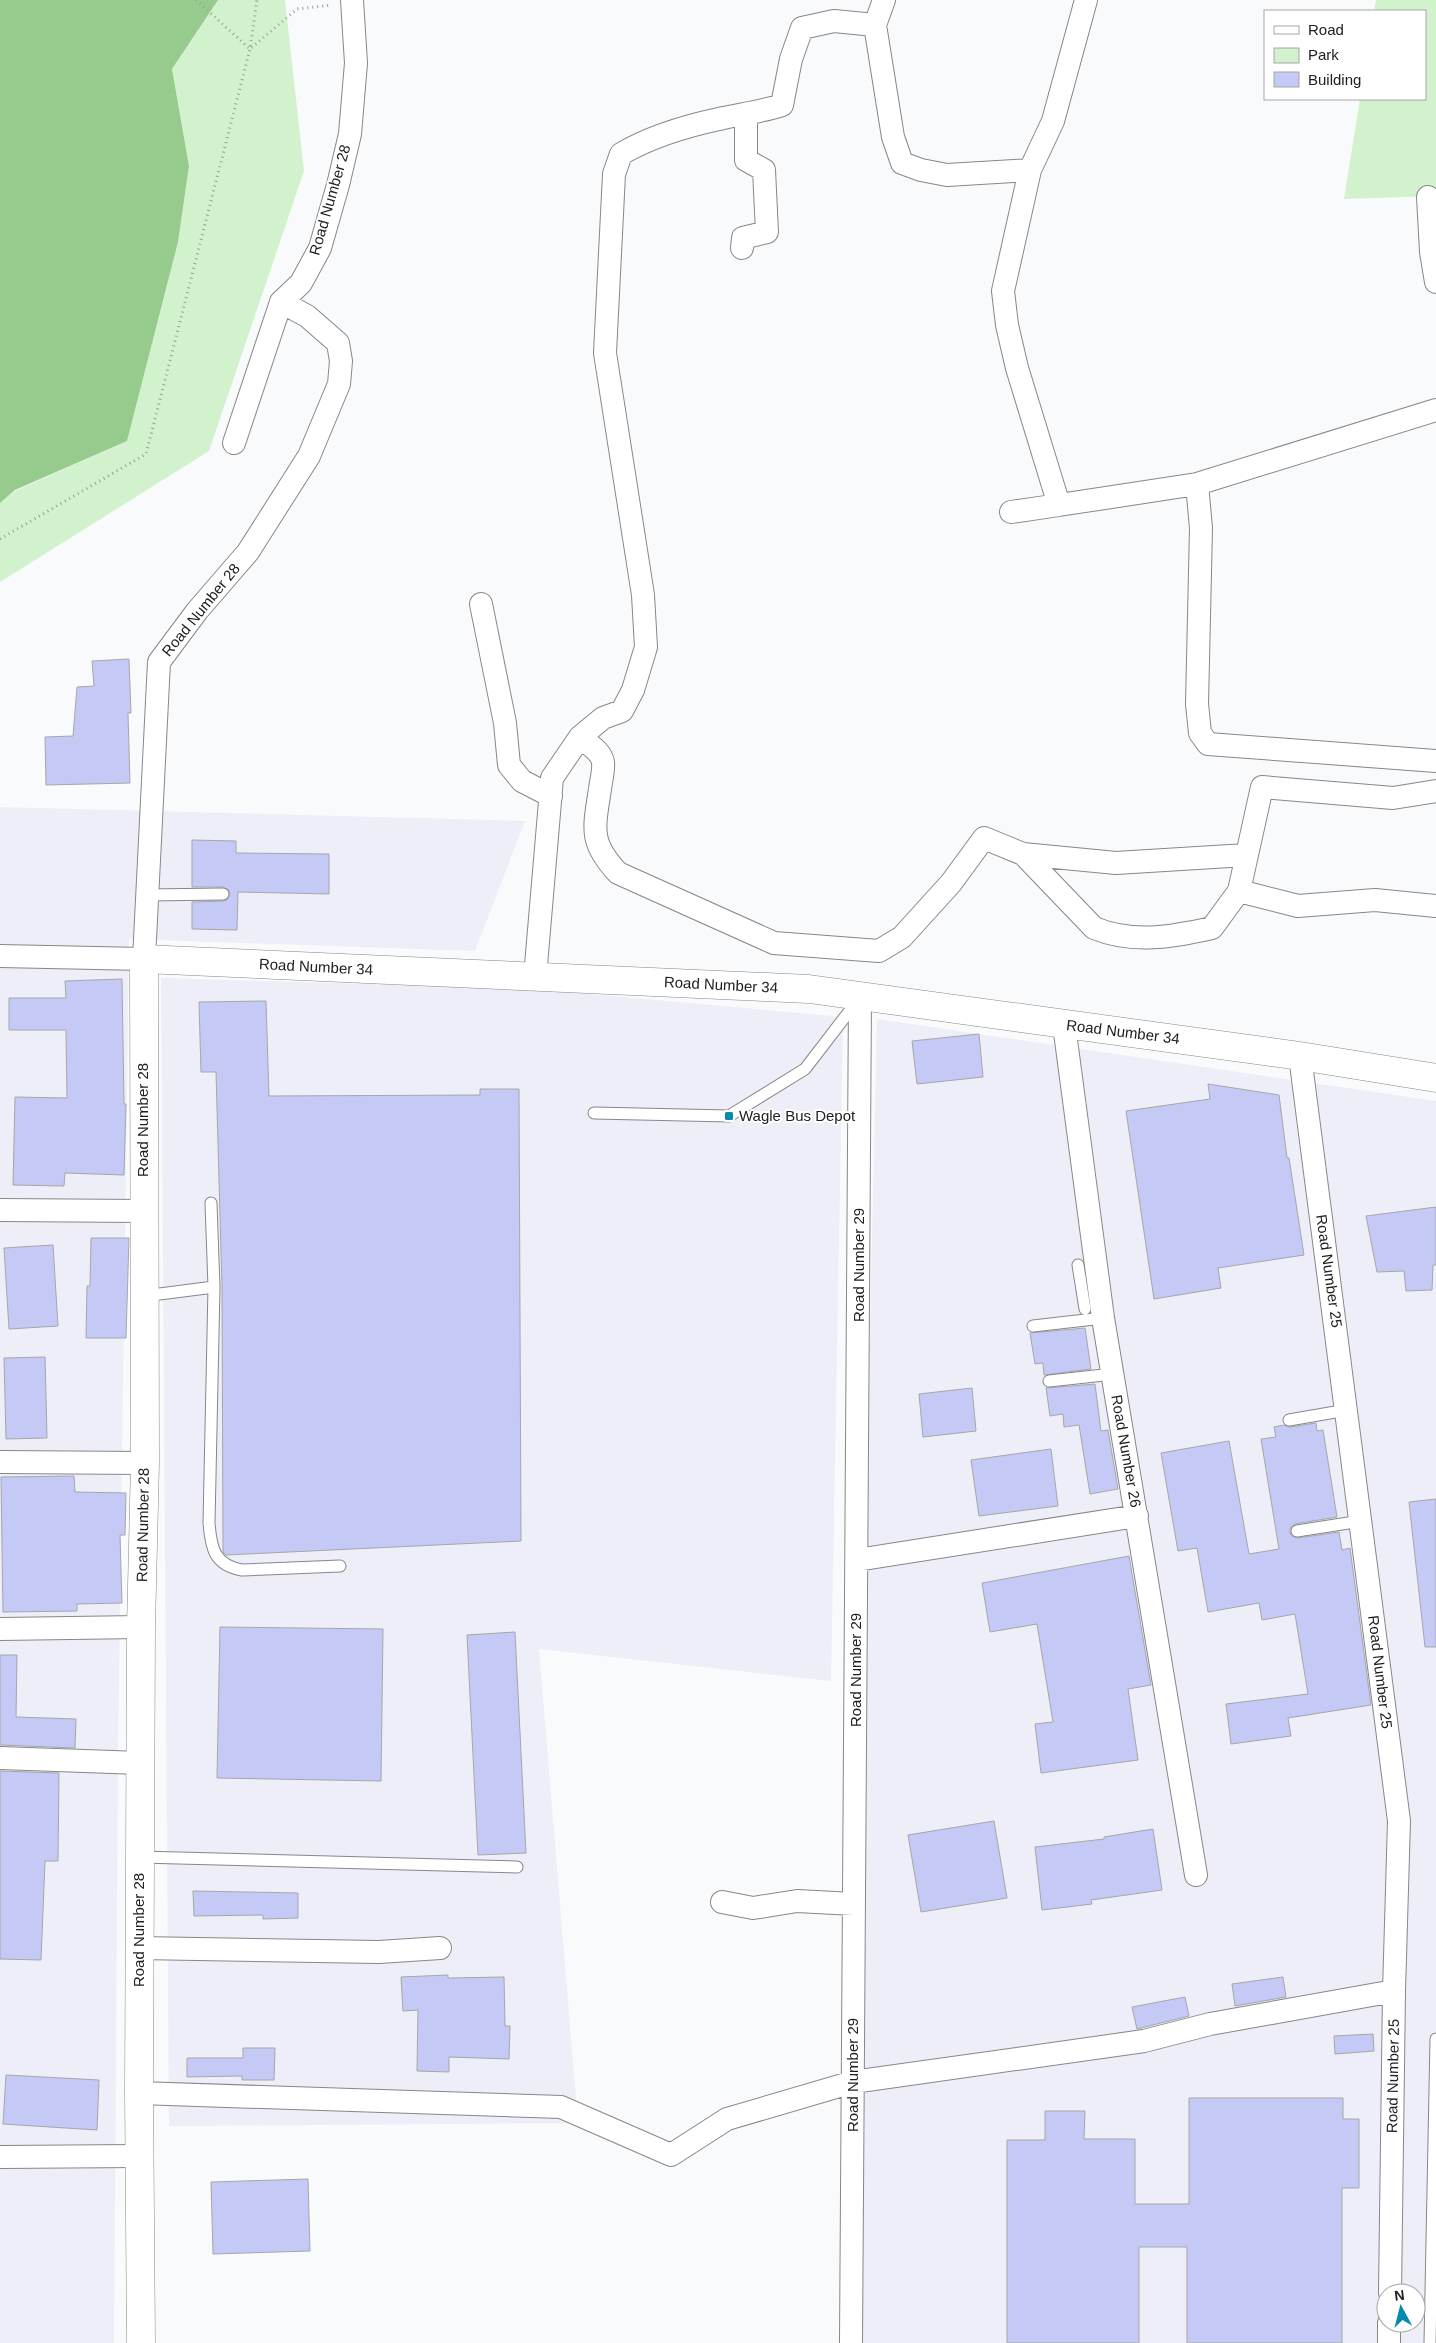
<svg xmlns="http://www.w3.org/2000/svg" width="1436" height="2343" font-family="Helvetica,sans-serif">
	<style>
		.built { fill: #edeef7; fill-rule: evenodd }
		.green { fill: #d1f2cc }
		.forest { fill: #96cb8d }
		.building { fill: #c5c9f5; stroke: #a6a7a8 }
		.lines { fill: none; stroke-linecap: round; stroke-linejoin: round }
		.service-casing { stroke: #878789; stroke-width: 13 }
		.minor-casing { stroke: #878789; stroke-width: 24 }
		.tertiary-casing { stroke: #878789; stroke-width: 29 }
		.path { stroke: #9d9d9e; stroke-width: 3; stroke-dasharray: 1 4; stroke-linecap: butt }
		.service { stroke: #fff; stroke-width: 11 }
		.minor { stroke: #fff; stroke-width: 22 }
		.tertiary { stroke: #fff; stroke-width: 28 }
		.poi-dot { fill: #058bab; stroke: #fff; stroke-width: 2 }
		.labels { text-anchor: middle; stroke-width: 4; stroke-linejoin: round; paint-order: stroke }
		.street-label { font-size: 15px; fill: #202021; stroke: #fff }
		.poi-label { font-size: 15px; fill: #202021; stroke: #fff; text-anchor: start }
	</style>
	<rect width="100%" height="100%" fill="#f9fafb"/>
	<path class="built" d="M0,807L525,821L475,951L129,939L118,1755L114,2343H0Z
		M161,978L534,989L843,1017L831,1681L539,1649L578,2123L169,2126Z
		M877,1019L1436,1101V2343H847ZM1386,2293H1416V2323H1386Z"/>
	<path class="green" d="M218,0H285L304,171L209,451L0,582V503L15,491L127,441L178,242L189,166L172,69Z
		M1376,0H1436V196L1344,199L1360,99H1425V11H1374Z"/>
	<path class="forest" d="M0,0H218L172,69L189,166L178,242L127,441L15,490L0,503Z"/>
	<path class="building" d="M129,659L131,713H128L130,783L46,785L45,737L73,736L77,687L94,686L92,661Z
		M192,840L236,841V853L329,854V894L238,892L237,930L192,929V902L224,901L227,900L230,894L229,890L223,887H192Z
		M122,979L124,1104H126L124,1175L65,1173L64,1186L13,1185L15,1097L67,1098L66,1030H9V998H66L65,981Z
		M266,1001L269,1096L480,1095V1089H519L521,1541L226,1555L223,1552L222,1287L216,1072H201L199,1002Z
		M979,1034L983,1077L917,1084L912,1041Z
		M1208,1084L1279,1095L1287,1158H1289L1304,1255L1218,1268L1221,1288L1154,1299L1126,1111L1210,1099Z
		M1436,1207V1265H1433L1432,1290L1406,1291L1404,1271L1377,1272L1366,1216Z
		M91,1238H129L126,1338H86L87,1286H90Z
		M53,1245L58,1326L9,1329L4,1248Z
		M1085,1328L1091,1369L1044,1375L1043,1363L1035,1364L1030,1333Z
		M45,1357L47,1438L6,1439L4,1358Z
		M1095,1384L1101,1431L1108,1430L1118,1489L1090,1494L1079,1425L1064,1427L1063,1414L1050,1416L1046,1388Z
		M972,1388L976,1431L923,1437L919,1394Z
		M1316,1423L1317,1431L1323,1430L1337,1517L1295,1524L1290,1528V1533L1292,1536L1298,1538L1339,1532L1342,1550L1350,1548L1371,1705L1288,1718L1291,1736L1231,1744L1226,1704L1308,1694L1295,1614L1262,1620L1259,1603L1208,1612L1197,1548L1178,1551L1161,1453L1229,1441L1249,1554L1279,1549L1261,1439L1276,1437L1274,1427L1284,1425L1290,1427Z
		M1051,1449L1058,1506L979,1516L971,1460Z
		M74,1476L75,1492L126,1493L125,1535H120L122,1603L77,1604V1611L3,1612L1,1477Z
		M1436,1499V1647H1425L1409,1502Z
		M1129,1556L1151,1685L1128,1689L1138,1760L1041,1773L1035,1724L1053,1722L1037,1624L990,1632L982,1583Z
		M220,1627L383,1629L381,1781L217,1778Z
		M515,1632L526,1853L478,1855L467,1635Z
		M0,1655H17L16,1717L76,1719L75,1748L0,1745Z
		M0,1771L59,1773L58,1861H45L41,1960L0,1959Z
		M994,1821L1007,1898L921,1912L908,1835Z
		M1153,1829L1162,1890L1091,1900L1092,1904L1042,1910L1035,1847L1104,1839V1837Z
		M193,1891L298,1893V1918L263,1919V1915L194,1916Z
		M448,1975V1978L504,1977L505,2026H510L509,2059L449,2057V2072L417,2071L418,2010L403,2011L401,1977Z
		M1283,1977L1286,1997L1235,2006L1232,1984Z
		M1185,1997L1189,2016L1137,2029L1132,2007Z
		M1373,2034L1374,2051L1335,2054L1334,2036Z
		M243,2048H275L274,2080H242V2076L187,2077V2058H243Z
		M6,2075L99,2080L97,2130L3,2124Z
		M1189,2098H1343V2119H1359V2188H1342V2343H1187V2247H1139V2343H1007V2140H1045V2111H1085L1084,2139H1135V2204H1189Z
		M308,2179L310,2251L213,2254L211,2182Z"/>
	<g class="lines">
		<defs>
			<path id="service" d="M148,895L223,894
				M594,1113L729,1116L805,1069L858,1000
				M1078,1265L1085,1309
				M214,1287L209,1523C211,1548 214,1565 242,1570L340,1566
				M144,1296L214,1287L211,1203
				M1033,1326L1103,1318
				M1049,1381L1113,1374
				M1289,1420L1347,1410
				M1297,1531L1361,1521
				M140,1857L517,1867
				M1430,2343L1436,2039"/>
			<path id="minor" d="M1086,0L1053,121L1030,170L1003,291L1007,325L1017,368L1059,505L1197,484L1436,410
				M875,25L884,0
				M1428,197L1431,252L1436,282
				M742,248L743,238L767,232L764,170L746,160V115
				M234,443L281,302
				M1197,484L1201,528L1197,704L1200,733L1208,744L1436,761
				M1011,512L1059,505
				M481,604L505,723L509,765L522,781L551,796
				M580,737C588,744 601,751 603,762C604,770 601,781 600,789C594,829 589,842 618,873L774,943L879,951L902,937L951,883L984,838L1023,854L1094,928C1133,944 1172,937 1212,928L1239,891L1262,787L1393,798L1436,791
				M1023,854L1116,863L1246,855
				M1239,891L1298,906L1375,900L1436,906
				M0,956L144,959L159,662L197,611L248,552L309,456L339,384L341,361L338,343L307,316L281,302L301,283L320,248L338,185L350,134L356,63L352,0
				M535,977L552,778L580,737L603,718L622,711L633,690L646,647L643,595L605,353L614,174L621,154C650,137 686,126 719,119C740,114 761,112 782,105L791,59L802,28L834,21L875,25L893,137L902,163L921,170L947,175L1030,170
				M1064,1025L1103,1318L1196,1875
				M1300,1056L1399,1821L1394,1991L1390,2293
				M0,1210L143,1211
				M0,1462L145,1463
				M857,1560L1137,1516
				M0,1629L141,1627
				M0,1758L140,1763
				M722,1902L753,1908L797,1901L854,1904
				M139,1948L379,1952L440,1948
				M139,2093L561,2107L671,2155L727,2119L853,2082L1144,2041L1210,2024L1394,1991
				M0,2157L139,2156
				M851,2343L860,997
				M1389,2343V2323"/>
			<path id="tertiary" d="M141,2343L139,2093L141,1627L145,1463L144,959L809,989L1300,1056L1436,1078"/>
		</defs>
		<use href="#service" class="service-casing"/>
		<use href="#minor" class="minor-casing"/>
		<use href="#tertiary" class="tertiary-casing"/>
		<path class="path" d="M196,0L250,49L297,9L332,5
			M0,539L146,454L250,49L257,0"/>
		<use href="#service" class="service"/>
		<use href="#minor" class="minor"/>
		<use href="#tertiary" class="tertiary"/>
	</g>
	<rect class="poi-dot" x="724" y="1111" width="10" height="10" rx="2.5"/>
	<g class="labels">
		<g class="street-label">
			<text transform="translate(330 200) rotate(-74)" y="5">Road Number 28</text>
			<text transform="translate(201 610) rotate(-51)" y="5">Road Number 28</text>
			<text transform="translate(316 967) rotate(3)" y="5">Road Number 34</text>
			<text transform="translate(721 985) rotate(3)" y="5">Road Number 34</text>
			<text transform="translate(1123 1032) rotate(7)" y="5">Road Number 34</text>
			<text transform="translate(143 1120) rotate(-90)" y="5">Road Number 28</text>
			<text transform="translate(859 1265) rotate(-90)" y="5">Road Number 29</text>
			<text transform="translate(1329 1271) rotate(82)" y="5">Road Number 25</text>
			<text transform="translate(1126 1451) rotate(80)" y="5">Road Number 26</text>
			<text transform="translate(143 1525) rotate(-89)" y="5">Road Number 28</text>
			<text transform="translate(856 1670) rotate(-90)" y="5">Road Number 29</text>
			<text transform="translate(1380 1672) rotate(83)" y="5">Road Number 25</text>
			<text transform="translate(139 1930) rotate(-90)" y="5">Road Number 28</text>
			<text transform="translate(853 2075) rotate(-90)" y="5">Road Number 29</text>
			<text transform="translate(1393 2076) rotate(-89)" y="5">Road Number 25</text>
		</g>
		<g class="poi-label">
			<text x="739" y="1121">Wagle Bus Depot</text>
		</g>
	</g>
	<rect x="1264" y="10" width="162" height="90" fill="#ffffff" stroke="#a6a6a6"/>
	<rect x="1274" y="26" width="25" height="8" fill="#ffffff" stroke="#a6a6a6"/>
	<text x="1308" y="35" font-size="15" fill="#202021">Road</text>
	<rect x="1274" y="48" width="25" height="15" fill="#d1f2cc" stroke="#a6a6a6"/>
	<text x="1308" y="60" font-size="15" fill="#202021">Park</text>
	<rect x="1274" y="72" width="25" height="15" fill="#c5c9f5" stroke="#a6a6a6"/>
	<text x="1308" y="85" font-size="15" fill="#202021">Building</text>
	<g transform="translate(1401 2308) rotate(353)"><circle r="24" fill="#ffffff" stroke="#a6a6a6"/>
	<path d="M0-4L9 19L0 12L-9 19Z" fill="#058bab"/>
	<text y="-8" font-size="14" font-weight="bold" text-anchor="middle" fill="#202021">N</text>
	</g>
</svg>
